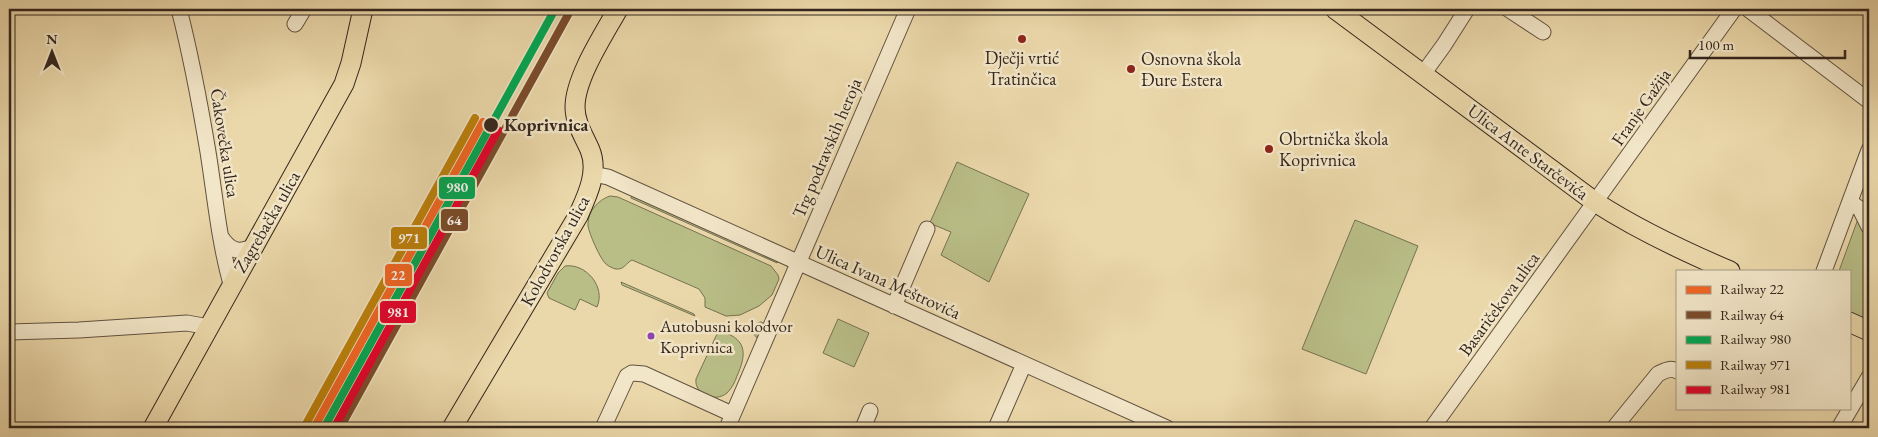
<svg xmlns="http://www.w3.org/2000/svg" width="1878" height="437" font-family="'EB Garamond',serif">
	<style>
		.green { fill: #b9be87; stroke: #767252 }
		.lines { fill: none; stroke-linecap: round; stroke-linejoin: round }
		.minor-casing { stroke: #625240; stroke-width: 17 }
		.major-casing { stroke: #34261d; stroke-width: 21 }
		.minor { stroke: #f2e6c8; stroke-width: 15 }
		.major { stroke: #ebd8aa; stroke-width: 19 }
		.rail-1-casing { stroke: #f2e6c8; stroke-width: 11 }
		.rail-2-casing { stroke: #f2e6c8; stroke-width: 11 }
		.rail-3-casing { stroke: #f2e6c8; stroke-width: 11 }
		.rail-4-casing { stroke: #f2e6c8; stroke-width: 11 }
		.rail-5-casing { stroke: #f2e6c8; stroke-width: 11 }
		.rail-1 { stroke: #f26522; stroke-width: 8 }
		.rail-2 { stroke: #7a4b2a; stroke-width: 8 }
		.rail-3 { stroke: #00a651; stroke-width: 8 }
		.rail-4 { stroke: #bc8009; stroke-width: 8 }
		.rail-5 { stroke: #e4002b; stroke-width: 8 }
		.poi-dot { fill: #8f2418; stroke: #f2e6c8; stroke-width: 2 }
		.stop-dot { fill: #34261d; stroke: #f2e6c8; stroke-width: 2 }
		.bus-dot { fill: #8e44ad; stroke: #f2e6c8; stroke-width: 2 }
		.labels { text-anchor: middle; stroke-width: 5; stroke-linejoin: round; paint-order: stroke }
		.bus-label { font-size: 17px; fill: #34261d; stroke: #f2e6c8; text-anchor: start }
		.poi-label { font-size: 18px; fill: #34261d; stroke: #f2e6c8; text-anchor: start }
		.street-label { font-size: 18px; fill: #34261d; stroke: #f2e6c8 }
		.stop-label { font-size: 18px; font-weight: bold; fill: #34261d; stroke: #f2e6c8; text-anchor: start }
		.line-badge { stroke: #f2e6c8; stroke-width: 2 }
		.badge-label { font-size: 14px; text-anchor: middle; font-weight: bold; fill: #fff }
	</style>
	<rect width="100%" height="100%" fill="#ebd8aa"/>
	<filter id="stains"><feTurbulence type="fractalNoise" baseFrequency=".004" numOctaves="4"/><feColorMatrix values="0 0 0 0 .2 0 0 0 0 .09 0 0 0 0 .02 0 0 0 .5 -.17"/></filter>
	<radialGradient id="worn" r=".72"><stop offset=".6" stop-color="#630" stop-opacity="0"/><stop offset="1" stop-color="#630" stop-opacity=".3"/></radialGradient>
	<path class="green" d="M957,162L1029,194L989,282L941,255L951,232L934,225L928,227Z
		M632,194L778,260L777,263L631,198Z
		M610,196L618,197L771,266L778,275L779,279L772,295L759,306L740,315L726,316L705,307V298L699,289L632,260C626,263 624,270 616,269C614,269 608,266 606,264C600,259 589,233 588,226C587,212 598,200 610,196Z
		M1858,219L1869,239V325L1849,316V271H1839Z
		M1355,220L1418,246L1366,374L1302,349Z
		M565,266C586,263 606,287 597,307L580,299L575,310L549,298L547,293L558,273Z
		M621,282L694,314L695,316L622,285Z
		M838,319L869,333L854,367L823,353Z
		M760,322H762L764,325L757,338L749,328Z
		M723,332C748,340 746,356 737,376C735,382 732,388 727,393C715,403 694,394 696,379L716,336L718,333Z"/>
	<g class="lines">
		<defs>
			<path id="minor" d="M179,9C191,56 200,104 208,152C215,196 219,241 231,284
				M1508,9L1543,32
				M1748,9L1869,101
				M295,24L304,9
				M1423,74L1444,45L1467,9
				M593,174L608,177L1167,428
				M1850,202L1860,209L1869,227
				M221,237C229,249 237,254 252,247
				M1824,271L1869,150
				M894,306L927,229
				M9,332L79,330L187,323L209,327
				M603,428L627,376L632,373L644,374L732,414
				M727,428L908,9
				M863,428L870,411
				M996,428L1024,364
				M1432,428L1734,9
				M1614,428L1658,374C1664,371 1671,367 1677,371
				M1839,428L1869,377"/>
			<path id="major" d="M1335,9L1595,202C1638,230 1683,251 1730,271
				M1849,322L1869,331
				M153,428L344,84L351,63L363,9
				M452,428L578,216C587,196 599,172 590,150C584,136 575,123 575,107C575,78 604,34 618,9"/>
		</defs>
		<use href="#minor" class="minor-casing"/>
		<use href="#major" class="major-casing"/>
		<use href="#minor" class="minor"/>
		<use href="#major" class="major"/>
		<defs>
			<path id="rail-1" d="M314,428L483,122"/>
			<path id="rail-2" d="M340,428L569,13"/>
			<path id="rail-3" d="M324,428L553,13"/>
			<path id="rail-4" d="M306,424L475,118"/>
			<path id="rail-5" d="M334,428L498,130"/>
		</defs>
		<use href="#rail-1" class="rail-1-casing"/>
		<use href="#rail-2" class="rail-2-casing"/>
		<use href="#rail-3" class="rail-3-casing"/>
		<use href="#rail-4" class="rail-4-casing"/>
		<use href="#rail-5" class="rail-5-casing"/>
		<use href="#rail-1" class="rail-1"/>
		<use href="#rail-2" class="rail-2"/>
		<use href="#rail-3" class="rail-3"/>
		<use href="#rail-4" class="rail-4"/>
		<use href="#rail-5" class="rail-5"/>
	</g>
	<g class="poi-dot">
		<circle cx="1022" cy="39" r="5"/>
		<circle cx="1131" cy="69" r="5"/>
		<circle cx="1269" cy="149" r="5"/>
	</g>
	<circle class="stop-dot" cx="491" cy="125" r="8"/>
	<circle class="bus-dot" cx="651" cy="336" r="4.5"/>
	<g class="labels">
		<g class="bus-label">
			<text x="660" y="332">Autobusni kolodvor<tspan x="660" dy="21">Koprivnica</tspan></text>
		</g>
		<g class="poi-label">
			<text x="1022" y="64" text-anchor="middle">Dječji vrtić<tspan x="1022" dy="21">Tratinčica</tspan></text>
			<text x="1141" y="65">Osnovna škola<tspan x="1141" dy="21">Đure Estera</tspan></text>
			<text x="1279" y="145">Obrtnička škola<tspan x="1279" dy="21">Koprivnica</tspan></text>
		</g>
		<g class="street-label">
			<text transform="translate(1641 107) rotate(-55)" y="6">Franje Gažija</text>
			<text transform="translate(225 143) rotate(81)" y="6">Čakovečka ulica</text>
			<text transform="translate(827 148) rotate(-67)" y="6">Trg podravskih heroja</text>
			<text transform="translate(1528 152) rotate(37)" y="6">Ulica Ante Starčevića</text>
			<text transform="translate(267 222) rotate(-60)" y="6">Zagrebačka ulica</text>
			<text transform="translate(555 251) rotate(-61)" y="6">Kolodvorska ulica</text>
			<text transform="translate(888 282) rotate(24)" y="6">Ulica Ivana Meštrovića</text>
			<text transform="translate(1499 304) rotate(-54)" y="6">Basaričekova ulica</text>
		</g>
		<g class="stop-label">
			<text x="504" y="131">Koprivnica</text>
		</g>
	</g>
	<g class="line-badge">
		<rect x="438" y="176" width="38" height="24" rx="5" fill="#00a651"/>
		<rect x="440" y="208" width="29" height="24" rx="5" fill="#7a4b2a"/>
		<rect x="390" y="226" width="38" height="24" rx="5" fill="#bc8009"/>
		<rect x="384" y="263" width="29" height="24" rx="5" fill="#f26522"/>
		<rect x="379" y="300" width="38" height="24" rx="5" fill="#e4002b"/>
	</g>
	<g class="badge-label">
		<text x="457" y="192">980</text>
		<text x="454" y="225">64</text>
		<text x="409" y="243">971</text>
		<text x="398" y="280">22</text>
		<text x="398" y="317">981</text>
	</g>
	<rect width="1878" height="437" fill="none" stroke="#ebd8aa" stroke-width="30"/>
	<rect x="10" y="10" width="1858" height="417" fill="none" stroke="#34261d" stroke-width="2.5"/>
	<rect x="15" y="15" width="1848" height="407" fill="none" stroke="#34261d"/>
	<rect x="1676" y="270" width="175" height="140" fill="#f2e6c8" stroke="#a69984"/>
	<rect x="1686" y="286" width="25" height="8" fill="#f26522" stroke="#a69984"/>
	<text x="1720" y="294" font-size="15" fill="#34261d">Railway 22</text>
	<rect x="1686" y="311" width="25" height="8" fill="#7a4b2a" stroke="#a69984"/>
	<text x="1720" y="320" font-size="15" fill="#34261d">Railway 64</text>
	<rect x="1686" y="336" width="25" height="8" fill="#00a651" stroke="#a69984"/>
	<text x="1720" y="344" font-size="15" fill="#34261d">Railway 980</text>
	<rect x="1686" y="361" width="25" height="8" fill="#bc8009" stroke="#a69984"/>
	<text x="1720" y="370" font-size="15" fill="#34261d">Railway 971</text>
	<rect x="1686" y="386" width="25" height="8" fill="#e4002b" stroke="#a69984"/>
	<text x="1720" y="394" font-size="15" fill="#34261d">Railway 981</text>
	<g transform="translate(52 52)" stroke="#f2e6c8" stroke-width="4" paint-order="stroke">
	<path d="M0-4L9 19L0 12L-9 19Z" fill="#34261d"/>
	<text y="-8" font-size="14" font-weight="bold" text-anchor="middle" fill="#34261d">N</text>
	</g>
	<path d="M1690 50v8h155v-8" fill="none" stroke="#34261d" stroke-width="2.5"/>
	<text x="1698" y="50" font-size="15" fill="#34261d" stroke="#f2e6c8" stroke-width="4" paint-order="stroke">100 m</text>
	<rect width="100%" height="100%" filter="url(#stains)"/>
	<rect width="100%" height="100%" fill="url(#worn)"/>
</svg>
